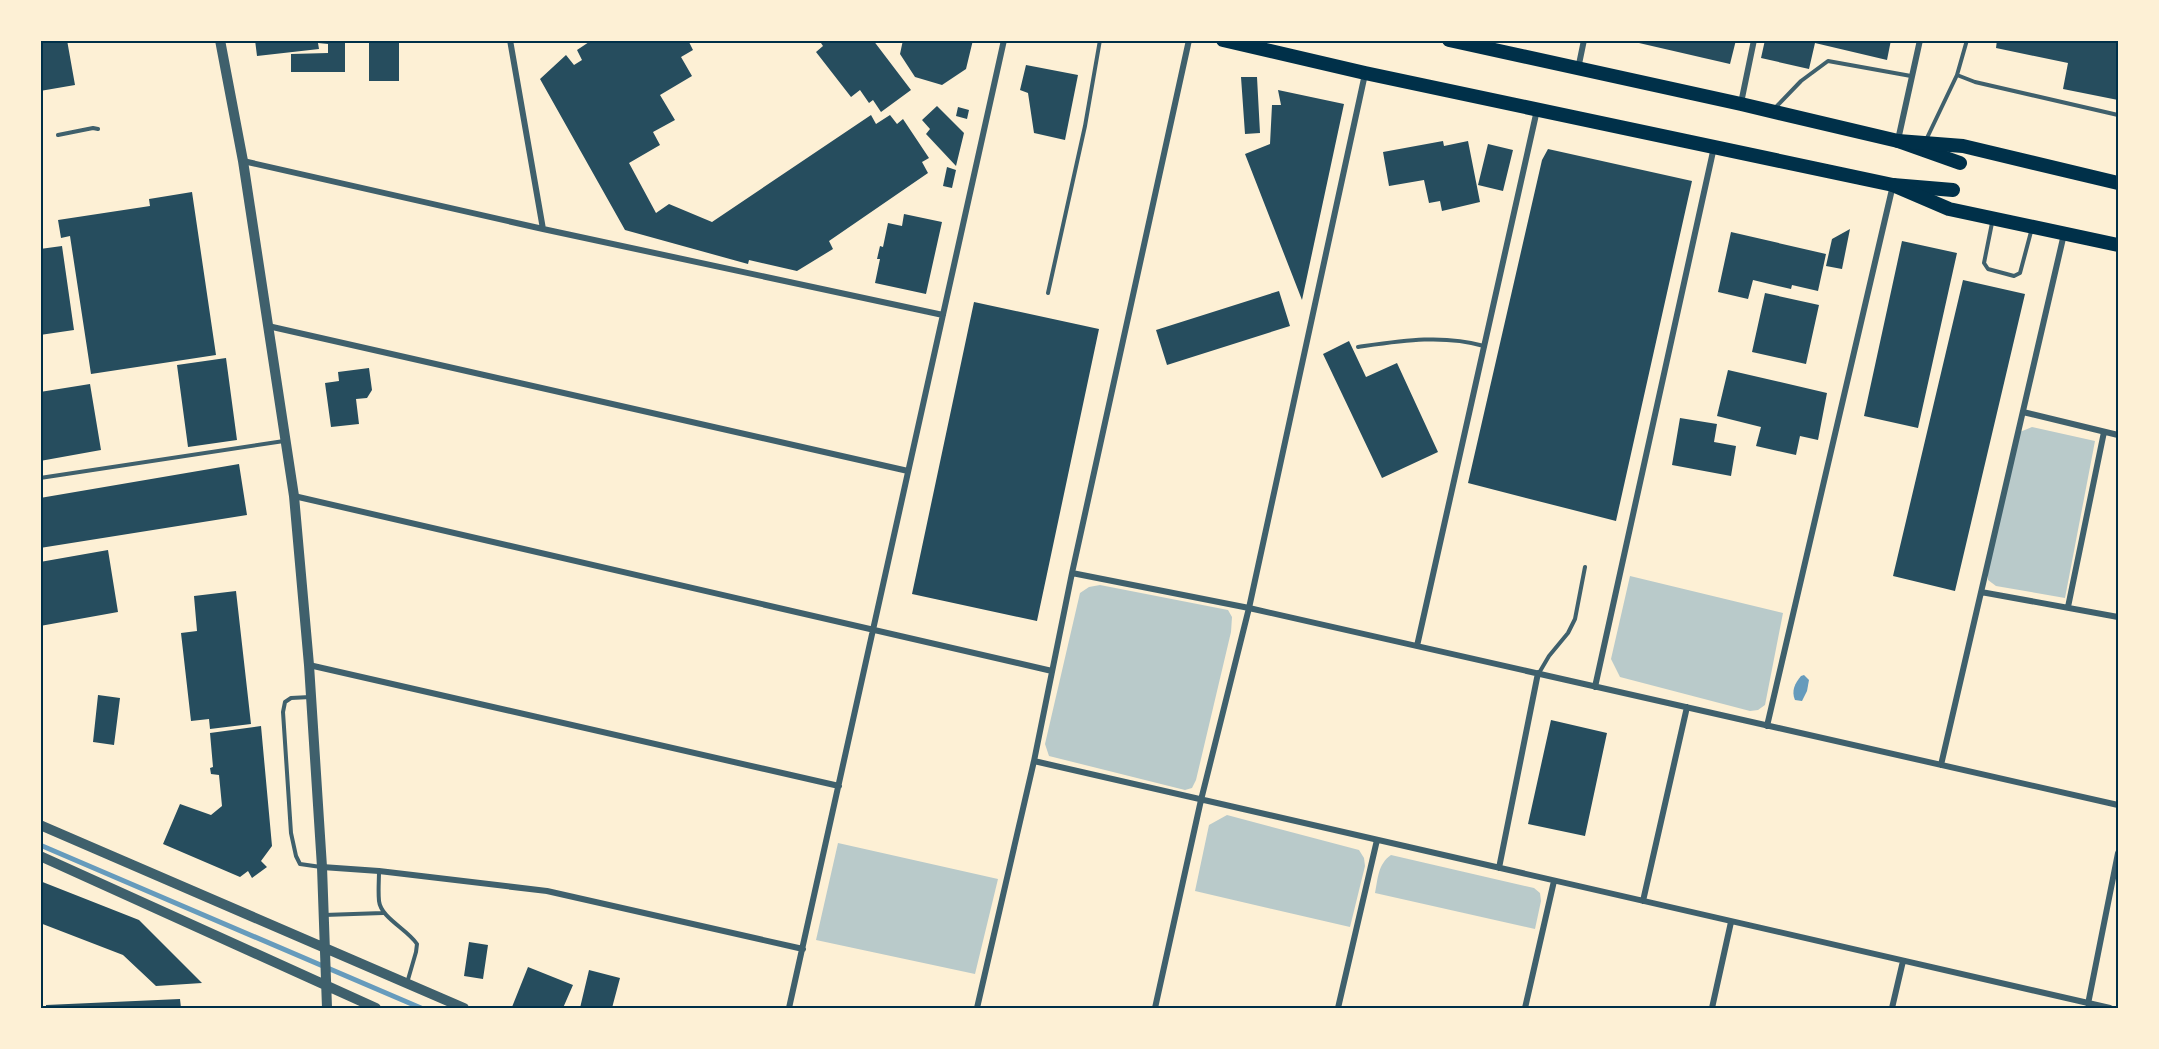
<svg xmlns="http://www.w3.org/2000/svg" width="2159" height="1049" font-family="Overpass,sans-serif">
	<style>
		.green { fill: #b9caca }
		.water { fill: #669bbc }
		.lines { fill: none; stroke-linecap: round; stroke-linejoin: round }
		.stream { stroke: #669bbc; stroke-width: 5 }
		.building { fill: #264d5e }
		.service { stroke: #3f606c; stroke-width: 4 }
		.minor { stroke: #3f606c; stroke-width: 6 }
		.tertiary { stroke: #3f606c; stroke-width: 10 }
		.primary { stroke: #003049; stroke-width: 14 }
		.trunk { stroke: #003049; stroke-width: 14 }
		.neatline { fill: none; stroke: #003049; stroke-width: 2 }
	</style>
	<rect width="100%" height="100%" fill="#fdf0d5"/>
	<path class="green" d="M2032,427L2095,441L2065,598L1996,586L1988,580V571L2020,432Z
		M1630,576L1783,613L1765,705L1758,710L1750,711L1620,677L1611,659Z
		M1100,585L1228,610L1232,617L1231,632L1196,780L1192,788L1185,790L1049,756L1045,744L1080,593L1089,587Z
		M1227,815L1359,850L1364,858L1365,866L1350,927L1195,891L1209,825Z
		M838,843L998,879L975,974L816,940Z
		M1391,855L1534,888L1540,893L1541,901L1535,929L1375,893C1378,878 1378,864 1391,855Z"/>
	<path class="water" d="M1804,675L1809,680L1807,691L1802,701L1795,700C1791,691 1795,683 1801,676Z"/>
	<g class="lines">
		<path class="stream" d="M40,845L421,1008"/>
	</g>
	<path class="building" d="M40,40H67L75,85L40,91Z
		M255,40H345V72H291V54L328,53V44L318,43L319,49L257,56Z
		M369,40H399V81H369Z
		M592,40H688L693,50L681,57L692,76L660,95L675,120L653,132L660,145L629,163L656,213L669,204L712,222L871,115L876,124L890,115L897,124L903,119L929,158L922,162L928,173L829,241L833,249L797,271L749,260L748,264L625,230L540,79L566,55L574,65L582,60L577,50Z
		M819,40H873L911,90L881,112L873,100L869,103L860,90L851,97L816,52L823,46Z
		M903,40H973L966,69L942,85L915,77L900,54Z
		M1626,40H1736L1730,64Z
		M1765,40H1891L1887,60L1815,43L1809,69L1761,58Z
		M1997,40H2118V100L2063,89L2068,63L1996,48Z
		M1026,65L1078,75L1065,140L1034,133L1028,93L1020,90Z
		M1241,77H1257L1260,133L1245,134Z
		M1278,90L1344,104L1302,300L1245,154L1270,144L1272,105H1281Z
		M937,106L964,133L956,166L926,134L930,129L922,120Z
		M958,107L969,110L967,119L956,116Z
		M1443,141L1444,146L1468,141L1480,202L1442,211L1440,201L1429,203L1424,180L1389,186L1383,152Z
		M1488,144L1513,150L1503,191L1478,185Z
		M1548,149L1692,181L1616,521L1468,483L1542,160Z
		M947,167L956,170L952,188L943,186Z
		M192,192L216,355L91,374L70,236L61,238L58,220L150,206L149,199Z
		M904,214L942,222L926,294L875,283L880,259H877L880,246L883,247L888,223L902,226Z
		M1850,229L1842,269L1826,266L1832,239Z
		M1731,232L1826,254L1818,291L1792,285L1791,289L1753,280L1748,299L1718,292Z
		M1902,241L1957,253L1918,428L1864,416Z
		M62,246L74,330L40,335V249Z
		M1963,280L2025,294L1955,591L1893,576Z
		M1279,291L1290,326L1167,365L1156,330Z
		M1765,293L1819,305L1806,364L1752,352Z
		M974,302L1099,329L1037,621L912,594Z
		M1349,341L1366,377L1397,363L1438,452L1382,478L1323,354Z
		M226,358L237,440L188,447L177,365Z
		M369,368L372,390L367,398L356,399L359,424L331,427L325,383L339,381L338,372Z
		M1728,370L1827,393L1818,440L1800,436L1796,455L1756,446L1761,427L1717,416Z
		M90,384L101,450L40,461V392Z
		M1680,418L1717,424L1714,442L1736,446L1731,476L1672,465Z
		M239,464L247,515L40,548V498Z
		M108,550L118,612L40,626V562Z
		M236,591L251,724L210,729L209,719L191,721L181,633L197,631L194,596Z
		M98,695L120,698L114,745L93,742Z
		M1551,720L1607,733L1585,836L1528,824Z
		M261,726L272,846L261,861L267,867L252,878L248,871L240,877L163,844L180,804L211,815L222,806L219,775L211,774L210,768L213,767L210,733Z
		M40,881L139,920L202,983L156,986L123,955L40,923Z
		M469,942L488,945L483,979L464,976Z
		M528,967L573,985L563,1008L512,1007Z
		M589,970L620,978L612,1008H580Z
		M180,999L181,1008H46V1005Z"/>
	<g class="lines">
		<path class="service" d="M1957,75L1975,82L2118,115
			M1774,109L1801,81L1828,61L1911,76
			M58,135L93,128L98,129
			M1926,140L1957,75L1967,40
			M1992,223L1984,263L1988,269L2014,276L2020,273L2032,228
			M1048,293L1085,126L1100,40
			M1358,347C1400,341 1442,334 1484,346
			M40,478L284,441
			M1539,673L1549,656L1568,633L1575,619L1585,567
			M310,697L291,698L285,702L283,712L291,833L296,856L300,864L321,867
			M379,871C379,881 378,891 379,901C381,918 407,929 417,944L416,952L407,983
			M324,915L383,913"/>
		<path class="minor" d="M510,40L543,229
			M1578,69L1584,40
			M1741,103L1754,40
			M1898,140L1920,40
			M243,161L543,229L943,315
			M268,326L908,471
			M2023,412L2118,435
			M294,496L1052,671
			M1072,573L1249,608L2118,805
			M1981,592L2118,617
			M2068,607L2104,432
			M1417,646L1537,110
			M309,665L839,786
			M1595,687L1714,147
			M1767,726L1893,185
			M1034,761L2110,1008
			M1941,765L2064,234
			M322,867L379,871L547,891L803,949
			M1499,868L1538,673
			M1643,901L1687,707
			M2088,1004L2118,853
			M789,1008L1004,40
			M977,1008L1034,761L1072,573L1189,40
			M1155,1008L1201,800L1249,608L1365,74
			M1338,1008L1377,840
			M1525,1008L1554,881
			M1712,1008L1731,922
			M1892,1008L1903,961"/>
		<path class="tertiary" d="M220,40L243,161L294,496L309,665L322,867L327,1008
			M40,825L464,1008
			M40,856L376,1008"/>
		<path class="primary" d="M1223,40L1365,73L1893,185L1953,190
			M1449,40L1741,104L1898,141L1960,163"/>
		<path class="trunk" d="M1898,141L1963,146L2118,183
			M1893,185L1949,209L2118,245"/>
	</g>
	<rect width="2159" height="1049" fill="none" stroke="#fdf0d5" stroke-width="84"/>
	<rect x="42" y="42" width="2075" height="965" class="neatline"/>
</svg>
